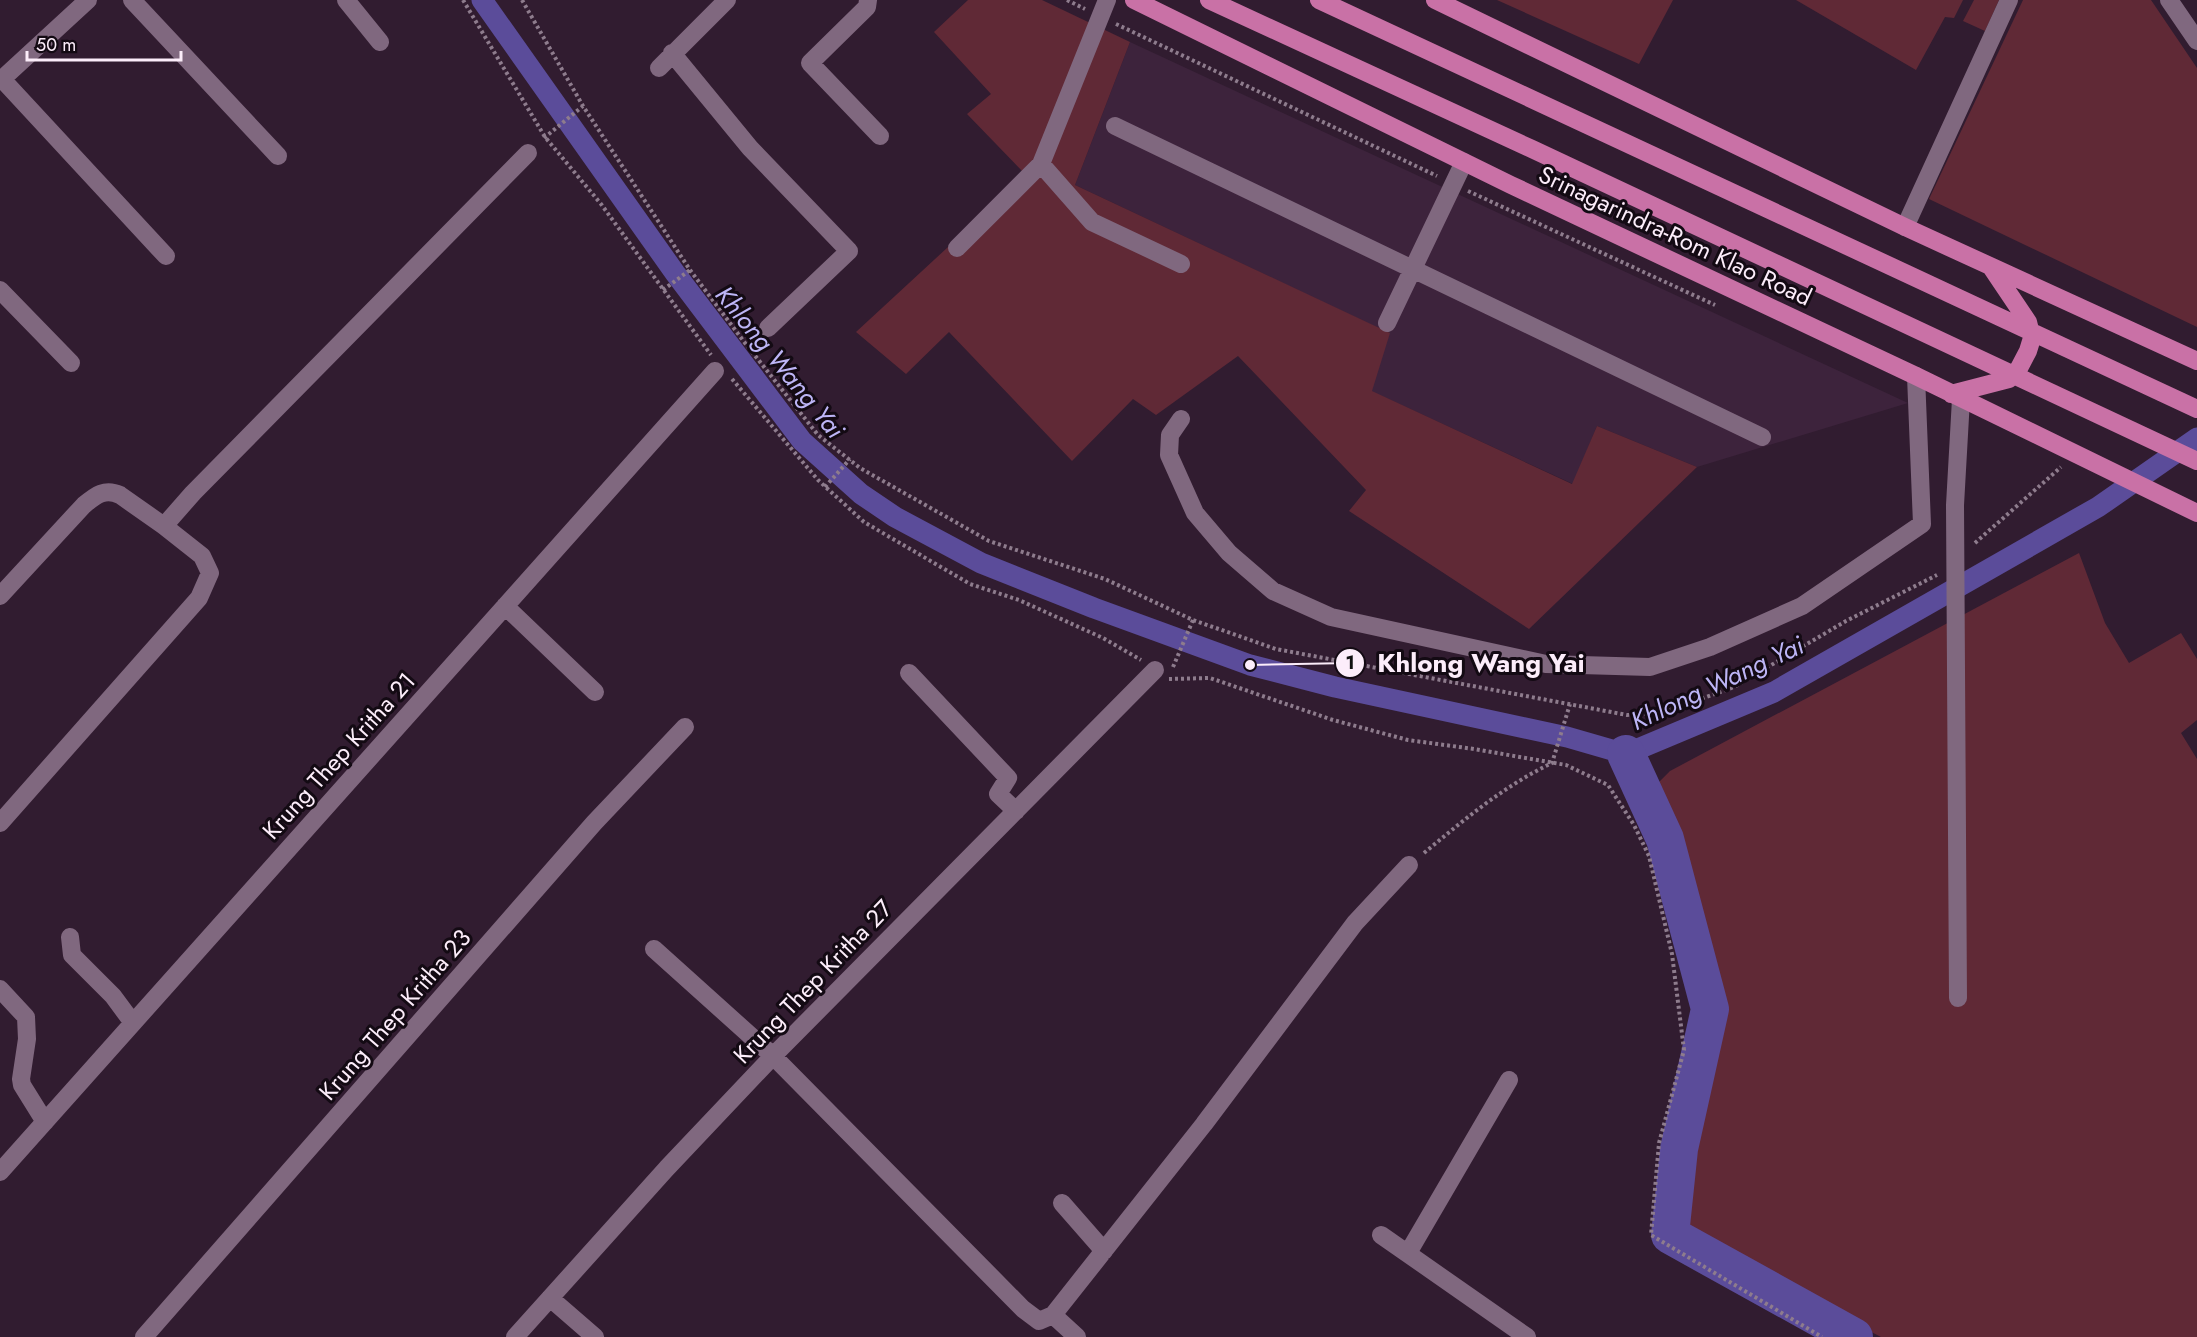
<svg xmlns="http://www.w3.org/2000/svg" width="2197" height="1337" font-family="Jost,sans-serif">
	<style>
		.built { fill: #3d233c }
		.green { fill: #602936 }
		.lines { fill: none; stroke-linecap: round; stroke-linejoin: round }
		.canal { stroke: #5b4c9a; stroke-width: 21 }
		.river { stroke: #5b4c9a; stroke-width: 38 }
		.path { stroke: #8e7c8d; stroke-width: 4; stroke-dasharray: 3 3; stroke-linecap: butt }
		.minor { stroke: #80687f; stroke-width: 18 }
		.major { stroke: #c971a6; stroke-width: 18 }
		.labels { text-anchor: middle; stroke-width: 6; stroke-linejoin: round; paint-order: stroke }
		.street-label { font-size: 24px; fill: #fcedfa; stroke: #130a13 }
		.water-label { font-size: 26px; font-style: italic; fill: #bdb5f6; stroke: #130a13 }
		.leader { fill: none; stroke: #fcedfa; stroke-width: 2 }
		.callout-dot { fill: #fcedfa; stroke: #130a13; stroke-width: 2 }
		.mark-label { font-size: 18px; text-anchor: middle; font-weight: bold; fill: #111 }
		.callout-label { font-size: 26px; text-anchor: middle; font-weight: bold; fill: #fcedfa; stroke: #130a13; stroke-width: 6; stroke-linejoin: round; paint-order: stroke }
	</style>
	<rect width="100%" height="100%" fill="#311c30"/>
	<path class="built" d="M1130,42L1908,403L1697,467L1597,426L1573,484L1371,391L1389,333L1075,185Z"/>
	<path class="green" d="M968,0H1042L1130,42L1075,185L1390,333L1372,391L1572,484L1597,426L1697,467L1529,629L1349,511L1366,490L1238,356L1156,415L1133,399L1072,461L949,332L906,374L856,332L1026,175L967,114L991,94L934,32Z
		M1497,0H1673L1639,64Z
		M1796,0H1963L1954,18L1945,17L1916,70Z
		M1974,0H1999L1985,31L1963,21Z
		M2023,0H2151L2197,68V327L1929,199Z
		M2079,553L2105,623L2129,663L2181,633L2197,659V720L2181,733L2197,759V1337H1881L1692,1238L1679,1225L1714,1056L1721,1000L1692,872L1658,783L1670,771Z"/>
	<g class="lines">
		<path class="canal" d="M482,0L675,273L802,441L861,494L895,517L981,563L1094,608L1250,665L1335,687L1567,737L1626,754L1774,692L2098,507L2197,438"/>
		<path class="river" d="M1626,754L1665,839L1710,1009L1679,1149L1670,1235L1854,1337"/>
		<path class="path" d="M463,0L545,137L601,204L711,355
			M522,0L583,106L690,270L745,343L818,435L860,468L989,541L1105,579L1193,620L1276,649L1627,715L1662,713L1734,687L1846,621L1937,575
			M1067,0L1085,9
			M1116,24L1437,176
			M544,138L583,106
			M1468,191L1715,305
			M663,290L690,270
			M732,379L818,480L864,522L970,584L1019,600L1103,638L1141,660
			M825,487L850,459
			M1975,543L2061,467
			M1173,667L1193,620
			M1169,679L1210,678L1333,720L1408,740L1474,749L1566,765L1608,785L1634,825L1649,856L1672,954L1684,1050L1659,1143L1651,1235L1822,1337
			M1424,853C1465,819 1504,786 1552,763L1570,704"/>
		<path class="minor" d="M132,0L278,156
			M346,0L380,42
			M868,0L867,7L810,63L880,136
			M2169,0L2197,41
			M672,53L750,148L849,251L768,328
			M659,68L727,0
			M2,79L166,256
			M0,81L88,0
			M1115,126L1762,437
			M1041,164L1092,222L1181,264
			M1905,227L2009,0
			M957,248L1041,164L1107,0
			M0,290L71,363
			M1387,323L1464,162
			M1181,419L1170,435L1169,455L1195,513L1229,553L1273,591L1331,617L1546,664L1650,667L1710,647L1802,606L1922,524L1916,376
			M164,526L193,493L528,153
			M0,596L84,505C96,495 105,488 120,495L164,526L202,556L210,573L199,598L0,823
			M505,606L595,692
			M909,673L1008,778L998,794L1016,811
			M70,937L72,955L113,996L133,1023
			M654,949L773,1056L1023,1309L1039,1321L1053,1315L1204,1124L1355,923L1409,865
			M0,989L26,1017L27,1039L21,1079L22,1085L45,1122
			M1958,998L1955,505L1961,399
			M0,1172L715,371
			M1062,1203L1104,1251
			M1381,1235L1527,1337
			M1408,1253L1509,1080
			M550,1298L595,1337
			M1053,1315L1077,1337
			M144,1337L594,823L685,727
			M515,1337L667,1168L773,1056L1155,670"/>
		<path class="major" d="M1134,0L1511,185L1916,376L2197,513
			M1209,0L1532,149L2197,461
			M1319,0L2197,409
			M1435,0L1905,227L2197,361
			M1951,394L2009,379L2017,372L2028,351L2032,338L2028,322L1991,267"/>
	</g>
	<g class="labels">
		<g class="street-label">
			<text transform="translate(1675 236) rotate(25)" y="8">Srinagarindra-Rom Klao Road</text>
			<text transform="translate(339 756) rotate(-48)" y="8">Krung Thep Kritha 21</text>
			<text transform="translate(813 982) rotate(-46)" y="8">Krung Thep Kritha 27</text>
			<text transform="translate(395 1015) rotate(-49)" y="8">Krung Thep Kritha 23</text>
		</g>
		<g class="water-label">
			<text transform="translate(780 362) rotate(51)" y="9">Khlong Wang Yai</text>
			<text transform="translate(1717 683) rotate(-25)" y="9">Khlong Wang Yai</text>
		</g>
	</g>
	<path class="leader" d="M1250 665L1350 663"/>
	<g class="callout-dot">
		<circle cx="1250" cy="665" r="6"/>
		<circle cx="1350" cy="663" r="15"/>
	</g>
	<g class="mark-label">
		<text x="1350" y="669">1</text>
	</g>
	<g class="callout-label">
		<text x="1481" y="672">Khlong Wang Yai</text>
	</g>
	<path d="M27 51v9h154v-9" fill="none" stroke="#fcedfa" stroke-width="3"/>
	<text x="36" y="51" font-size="18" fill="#fcedfa" stroke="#130a13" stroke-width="4.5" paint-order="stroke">50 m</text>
</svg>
